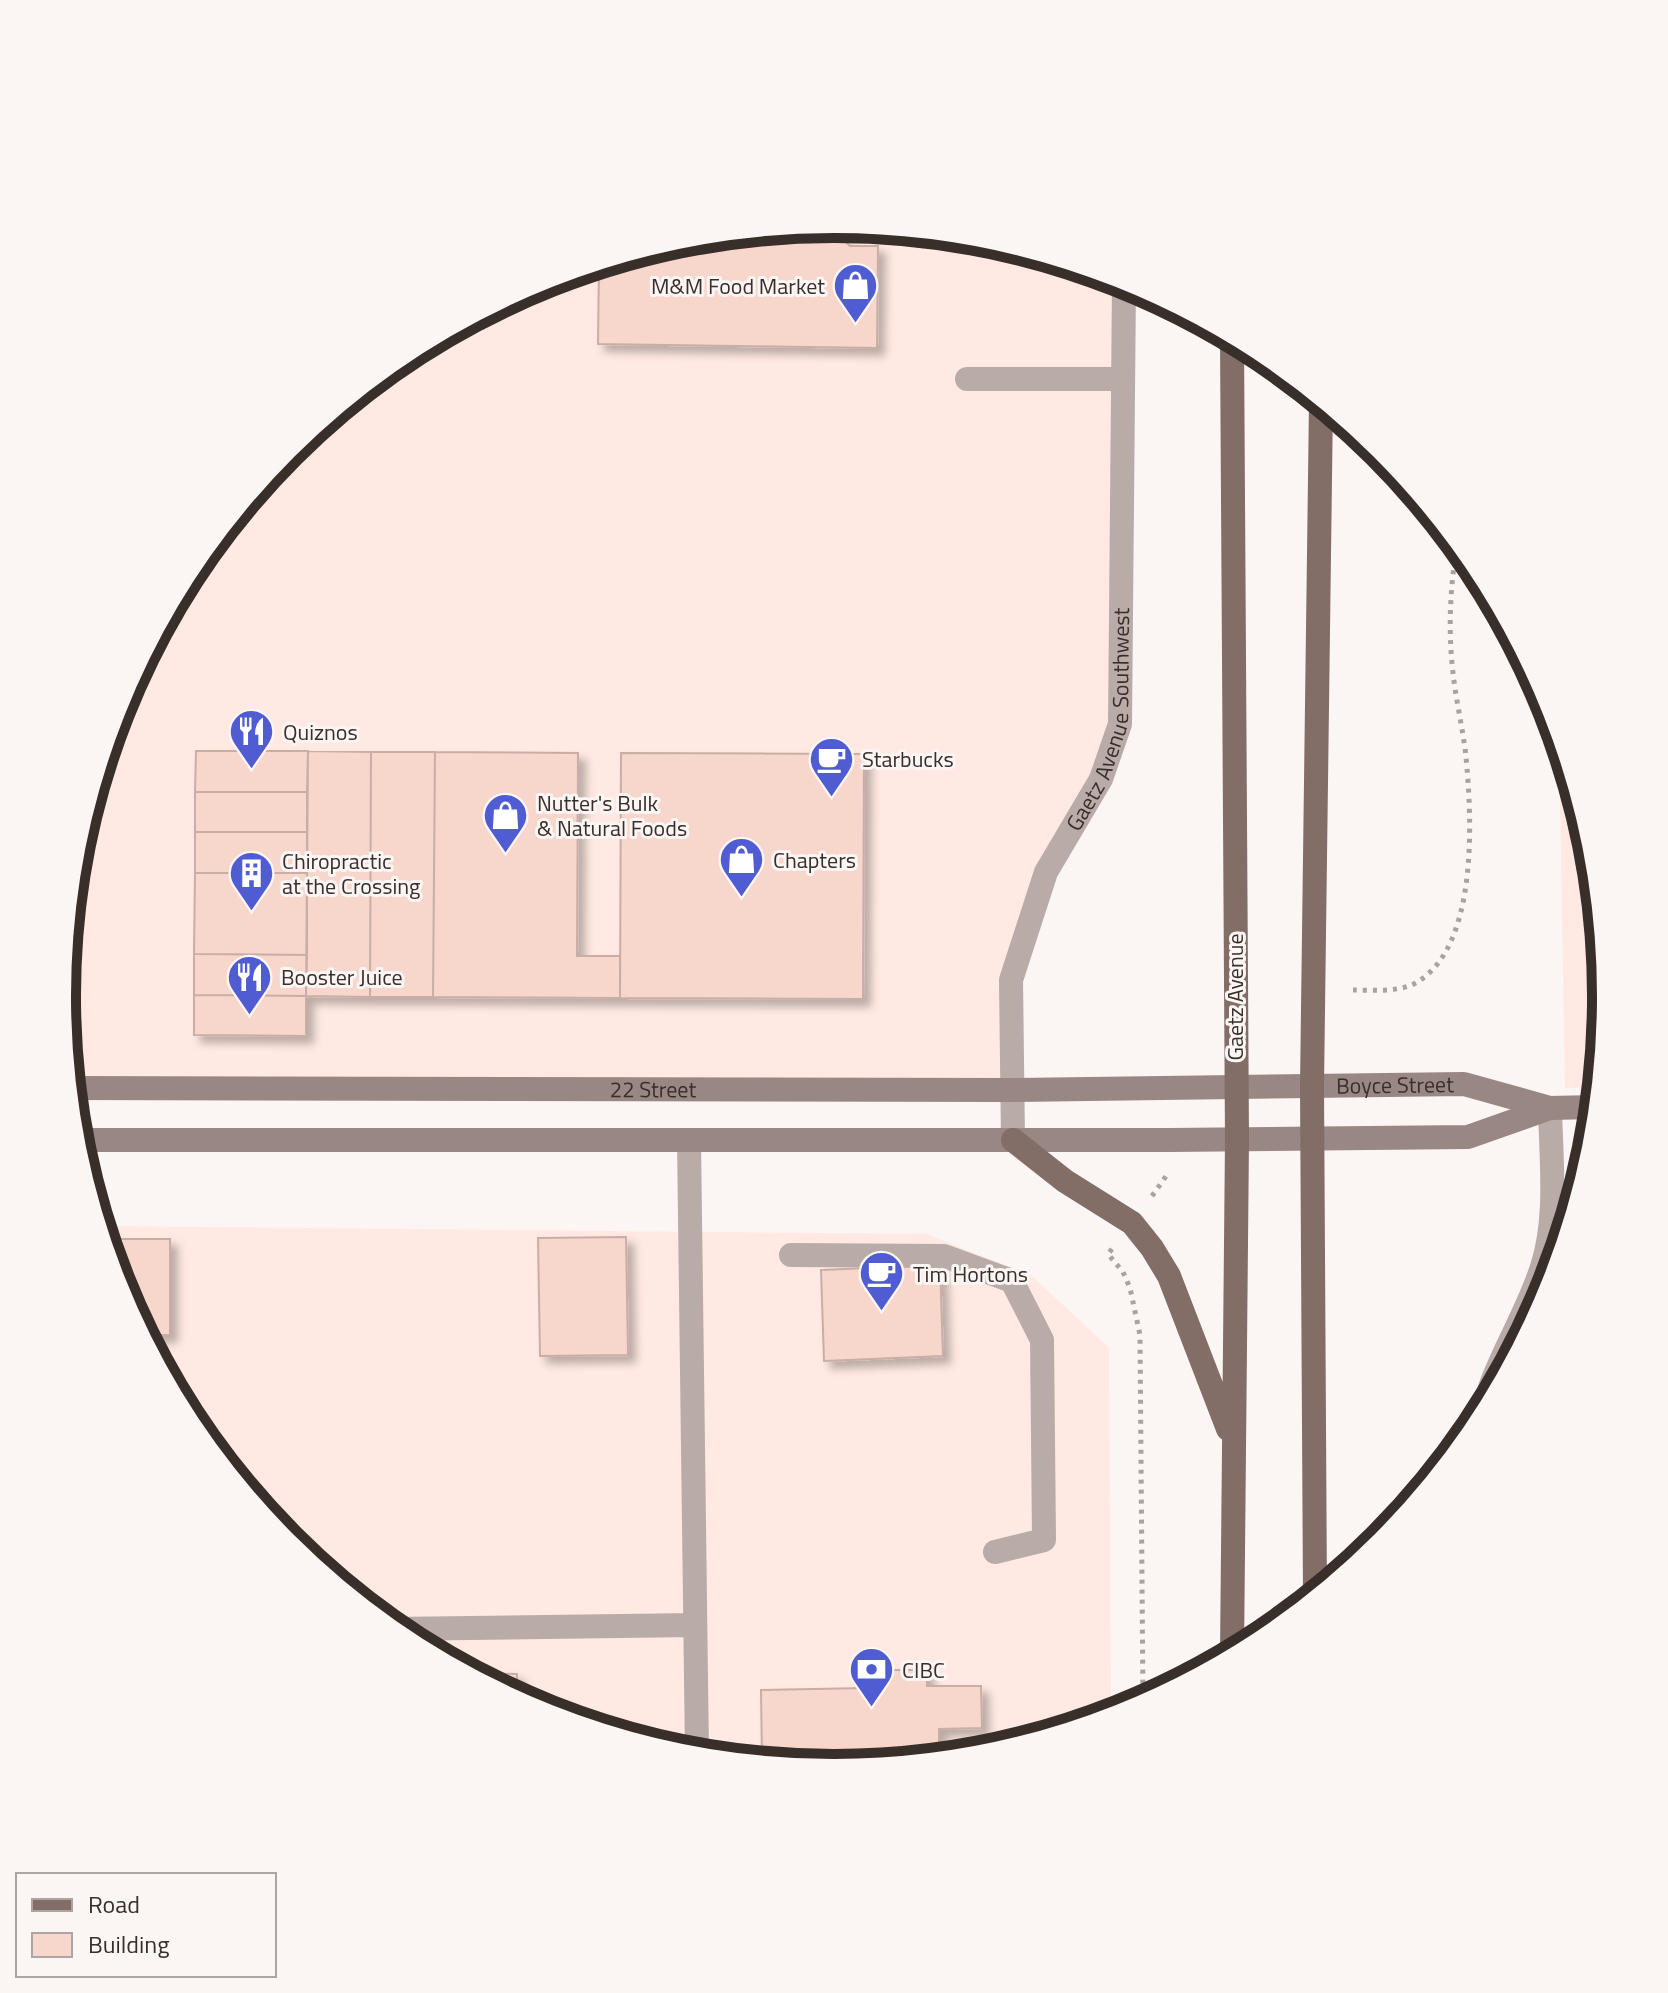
<svg xmlns="http://www.w3.org/2000/svg" width="1668" height="1993" font-family="'Titillium Web',sans-serif">
	<style>
		.built { fill: #ffe9e2 }
		.building { fill: #f7d6cc; stroke: #c9aea6; stroke-width: 2; filter: url(#shadow) }
		.lines { fill: none; stroke-linecap: round; stroke-linejoin: round }
		.path { stroke: #a9a29f; stroke-width: 5; stroke-dasharray: 4 6; stroke-linecap: butt }
		.lane { stroke: #b8aba8; stroke-width: 24 }
		.street { stroke: #b8aba8; stroke-width: 24 }
		.secondary { stroke: #988782; stroke-width: 24 }
		.primary { stroke: #826d67; stroke-width: 24 }
		.labels { text-anchor: middle; stroke-width: 6; stroke-linejoin: round; paint-order: stroke }
		.poi-label { font-size: 22px; fill: #382e2a; stroke: #fbf5f4; text-anchor: start }
		.street-label { font-size: 22px; fill: #382e2a; stroke: #fbf5f4 }
		.rim { fill: none; stroke: #382e2a; stroke-width: 10 }
	</style>
	<defs>
		<filter id="shadow"><feDropShadow dx="7" dy="7" stdDeviation="4" flood-color="#0004"/></filter>
	</defs>
	<rect width="100%" height="100%" fill="#fbf5f4"/>
	<path class="built" d="M834,225L985,239L1124,282L1120,724L1046,872L1011,979L1012,1090L71,1088L62,996L77,845L121,701L192,567L288,450L405,354L539,283L684,239Z
		M1559,741L1591,846L1606,997L1597,1087L1565,1088Z
		M101,1226L926,1234L1031,1275L1109,1348L1111,1715L984,1754L834,1768L683,1754L538,1710L405,1638L288,1542L192,1425L121,1292Z"/>
	<path class="building" d="M828,225L850,246H878L877,348L598,344L599,265L684,239Z
		M196,751H308L307,792H195Z
		M308,751L371,752L370,997L306,996Z
		M371,752H435L433,997H370Z
		M435,752L578,753L577,956H620V998L433,997Z
		M621,753L864,754L863,999L620,998Z
		M195,792H307V832H195Z
		M1586,827L1591,846L1595,882H1586Z
		M195,832H307V873H195Z
		M195,873H307V955L194,954Z
		M194,954L307,955L306,996L194,995Z
		M194,995L306,996V1036L194,1035Z
		M626,1237L628,1355L540,1356L538,1238Z
		M106,1239H170V1335H144L121,1292Z
		M940,1265L943,1356L824,1361L821,1270Z
		M867,1670H927V1686H981L982,1728L939,1729V1758L834,1768L762,1761L761,1690L867,1688Z
		M471,1673L517,1674V1698Z"/>
	<g class="lines">
		<path class="path" d="M1353,990C1373,990 1401,993 1419,981C1478,943 1472,819 1466,757C1463,729 1456,701 1453,673C1448,630 1450,588 1457,545
			M1152,1196L1169,1172
			M1112,1249L1108,1254L1123,1272L1130,1288L1140,1335L1143,1703"/>
		<path class="lane" d="M967,379H1123
			M689,1140L697,1755
			M791,1255L944,1256L1012,1281L1042,1340L1044,1540L995,1552
			M393,1629L695,1625"/>
		<g class="street">
			<path id="s1" d="M1013,1140L1011,980L1046,872L1101,779L1120,724L1124,282"/>
			<path d="M1482,1414C1494,1363 1526,1317 1542,1267C1558,1217 1551,1160 1550,1108"/>
		</g>
		<g class="secondary">
			<path id="s2" d="M71,1088L1012,1090L1464,1084L1550,1108L1595,1107"/>
			<path d="M76,1140H1169L1468,1137L1550,1108"/>
		</g>
		<path class="primary" d="M1232,338L1237,1140L1232,1655
			M1013,1140L1065,1181L1132,1223L1152,1248L1169,1276L1228,1429
			M1315,1596L1312,1086L1321,402"/>
	</g>
	<defs>
		<symbol id="shop-pin" viewBox="-11 -11 22 30"><path d="M0 17L-7.5 6A9.5 9.5 0 1 1 7.5 6Z" fill="#505cd2" stroke="#fbf5f4"/><path d="M-5-2.5h2.3a2.7 3.5 0 0 1 5.4 0H5L5.5 6h-11ZM-1.5-2.5h3a1.5 2.3 0 0 0-3 0Z" fill="#fff"/></symbol>
		<symbol id="restaurant-pin" viewBox="-11 -11 22 30"><path d="M0 17L-7.5 6A9.5 9.5 0 1 1 7.5 6Z" fill="#505cd2" stroke="#fbf5f4"/><path d="M-5-6h1v4h1v-4h1v4h1v-4h1v5L-1.5 .5V6h-2V.5L-5-1ZM5-6V6H3V1.5H1.5Q1.5-4 5-6Z" fill="#fff"/></symbol>
		<symbol id="cafe-pin" viewBox="-11 -11 22 30"><path d="M0 17L-7.5 6A9.5 9.5 0 1 1 7.5 6Z" fill="#505cd2" stroke="#fbf5f4"/><path d="M-5.5-4.5H6V0H3Q3 3.5 0 3.5H-2.5Q-5.5 3.5-5.5 0ZM3-3.2v2h1.7v-2ZM-6 4.5H4V6H-6Z" fill="#fff"/></symbol>
		<symbol id="building-pin" viewBox="-11 -11 22 30"><path d="M0 17L-7.5 6A9.5 9.5 0 1 1 7.5 6Z" fill="#505cd2" stroke="#fbf5f4"/><path d="M-4-6H4V6H1V3H-1V6H-4ZM-2.5-4.3h1.7v1.8h-1.7ZM.8-4.3h1.7v1.8H.8ZM-2.5-1h1.7V.8h-1.7ZM.8-1h1.7V.8H.8Z" fill="#fff"/></symbol>
		<symbol id="bank-pin" viewBox="-11 -11 22 30"><path d="M0 17L-7.5 6A9.5 9.5 0 1 1 7.5 6Z" fill="#505cd2" stroke="#fbf5f4"/><path d="M-6-4H6V4H-6ZM0-2.3a2.3 2.3 0 1 0 0 4.6a2.3 2.3 0 1 0 0-4.6Z" fill="#fff"/></symbol>
	</defs>
	<g fill-rule="evenodd">
		<use href="#shop-pin" x="830" y="260" width="51" height="69"/>
		<use href="#restaurant-pin" x="226" y="706" width="51" height="69"/>
		<use href="#cafe-pin" x="806" y="734" width="51" height="69"/>
		<use href="#shop-pin" x="480" y="790" width="51" height="69"/>
		<use href="#shop-pin" x="716" y="834" width="51" height="69"/>
		<use href="#building-pin" x="226" y="848" width="51" height="69"/>
		<use href="#restaurant-pin" x="224" y="952" width="51" height="69"/>
		<use href="#cafe-pin" x="856" y="1248" width="51" height="69"/>
		<use href="#bank-pin" x="846" y="1644" width="51" height="69"/>
	</g>
	<g class="labels">
		<g class="poi-label">
			<text x="825" y="294" text-anchor="end">M&amp;M Food Market</text>
			<text x="283" y="740">Quiznos</text>
			<text x="862" y="767">Starbucks</text>
			<text x="537" y="811">Nutter's Bulk<tspan x="537" dy="25">&amp; Natural Foods</tspan></text>
			<text x="773" y="868">Chapters</text>
			<text x="282" y="869">Chiropractic<tspan x="282" dy="25">at the Crossing</tspan></text>
			<text x="281" y="985">Booster Juice</text>
			<text x="913" y="1282">Tim Hortons</text>
			<text x="902" y="1678">CIBC</text>
		</g>
		<g class="street-label">
			<text dy="8" stroke="none"><textPath href="#s1" startOffset="440">Gaetz Avenue Southwest</textPath></text>
			<text transform="translate(1235 997) rotate(-90)" y="8">Gaetz Avenue</text>
			<text dy="8" stroke="none"><textPath href="#s2" startOffset="1324">Boyce Street</textPath></text>
			<text dy="8" stroke="none"><textPath href="#s2" startOffset="582">22 Street</textPath></text>
		</g>
	</g>
	<path d="M0 0H1668V1993H0ZM76 996a758 758 0 1 1 1516 0a758 758 0 1 1-1516 0Z" fill="#fbf5f4" fill-rule="evenodd"/>
	<path class="rim" d="M76 996a758 758 0 1 1 1516 0a758 758 0 1 1-1516 0Z"/>
	<rect x="16" y="1873" width="260" height="104" fill="#fbf5f4" stroke="#ada5a3" stroke-width="2"/>
	<rect x="32" y="1899" width="40" height="12" fill="#826d67" stroke="#ada5a3" stroke-width="2"/>
	<text x="88" y="1913" font-size="24" fill="#382e2a">Road</text>
	<rect x="32" y="1933" width="40" height="24" fill="#f7d6cc" stroke="#ada5a3" stroke-width="2"/>
	<text x="88" y="1953" font-size="24" fill="#382e2a">Building</text>
</svg>
